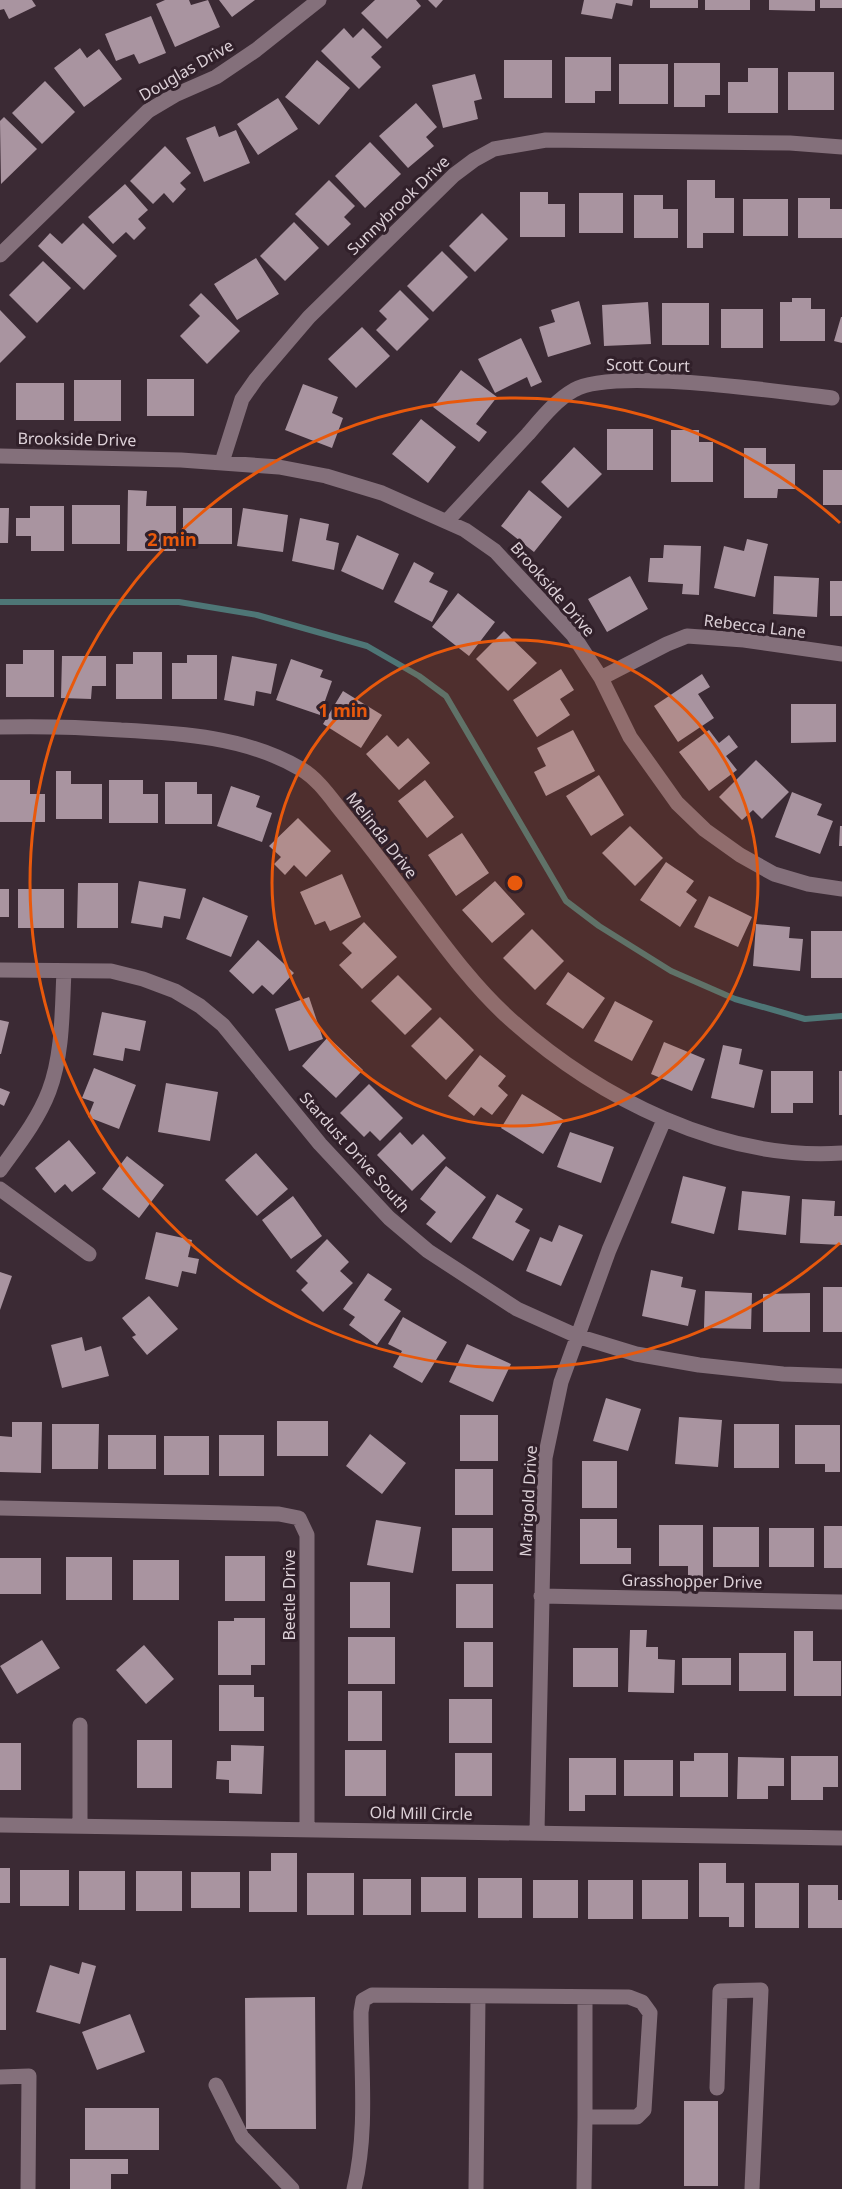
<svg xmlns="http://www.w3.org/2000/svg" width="842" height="2189" font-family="'Noto Sans',sans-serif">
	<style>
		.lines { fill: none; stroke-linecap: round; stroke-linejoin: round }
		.stream { stroke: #4e7676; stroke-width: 6 }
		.building { fill: #a994a0 }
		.minor { stroke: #84707b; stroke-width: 15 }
		.ring { fill: none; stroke: #e8590c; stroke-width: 3 }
		.labels { text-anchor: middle; stroke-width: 6; stroke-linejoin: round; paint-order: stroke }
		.street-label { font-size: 16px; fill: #dcd0d7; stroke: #31202a }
		.centre { fill: #e8590c; stroke: #31202a; stroke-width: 3 }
		.ring-label { font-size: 18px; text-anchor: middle; font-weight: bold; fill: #e8590c; stroke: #31202a; stroke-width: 6; stroke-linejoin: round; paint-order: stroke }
	</style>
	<rect width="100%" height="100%" fill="#3b2a34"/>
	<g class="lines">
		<path class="stream" d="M0,602H179L257,615L367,646L419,676L446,696L566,901L599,926L671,971L735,999L805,1019L842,1016"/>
	</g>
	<path class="building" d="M0,0H32L36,6L9,19L4,9L0,10Z
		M165,0H189L191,5L208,0L220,27L175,47L156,4Z
		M219,0H255L232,17Z
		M375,0H416L421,6L387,39L361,13Z
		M428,0H443L436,8Z
		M584,0H633L632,6L616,3L612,19L581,14Z
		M650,0H698V8H650Z
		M705,0H750V10H705Z
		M769,0H815V11L769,10Z
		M820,0H842V8H820Z
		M151,16L166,53L139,64L134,54L116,61L105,34Z
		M344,28L353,38L363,28L382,47L371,57L381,67L359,89L321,51Z
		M80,48L87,58L99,49L122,79L84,107L54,68Z
		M565,57H611V91H595V103H565Z
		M317,60L350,88L319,125L285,97Z
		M504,60H552V98H504Z
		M674,63H720V95H705V107H674Z
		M619,64H668V104H619Z
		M748,68H778V113H728V82H748Z
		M788,72H834V110H788Z
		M475,74L482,99L474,101L478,119L443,128L432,85Z
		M45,81L75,112L42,144L12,113Z
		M278,98L298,129L258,155L237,124Z
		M416,103L437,127L426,137L434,146L408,168L379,136Z
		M4,117L37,149L1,184L0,121Z
		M215,126L219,137L236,130L250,163L204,182L186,138Z
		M370,142L401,174L365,208L335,176Z
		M165,146L191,173L180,183L186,189L173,203L164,193L153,204L130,181Z
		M329,180L355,206L344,217L351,224L328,246L295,214Z
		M687,180H715V198H734V233H703V248H687Z
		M125,184L148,210L138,219L146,228L134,240L126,232L113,244L88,217Z
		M520,192H548V204H565V237H520Z
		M579,193H623V233H579Z
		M634,195H663V209H678V238H634Z
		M798,198H830V209H842V238H798Z
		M743,199H788V236H743Z
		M482,213L508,239L475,272L449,246Z
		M294,222L319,248L285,281L260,256Z
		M83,223L117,256L84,290L38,246L50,233L62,244Z
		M442,251L468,277L433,312L407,286Z
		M256,258L279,294L237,320L214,284Z
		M43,261L71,288L37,323L9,295Z
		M400,290L429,319L397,351L376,330L387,319L379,311Z
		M201,293L240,331L207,364L180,336L200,316L189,305Z
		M792,298H811V309H825V341H780V302H792Z
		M579,301L591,344L548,357L539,327L555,322L551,310Z
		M648,302L651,344L604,346L602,305Z
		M662,303H709V345H662Z
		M721,309H763V348H721Z
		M0,310L26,337L0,363Z
		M841,317H842V343L834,341Z
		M362,327L390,356L356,388L328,359Z
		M521,338L542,382L531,387L527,377L495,393L478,359Z
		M461,370L497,397L476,424L487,432L479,442L433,407Z
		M147,379H194V416H147Z
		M74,380H121V421H74Z
		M16,383H64V420H16Z
		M303,384L338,397L332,413L343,418L332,448L285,430Z
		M421,419L456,447L428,483L392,454Z
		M607,429H653V470H607Z
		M671,430H699V442H713V482H671Z
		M574,447L602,474L568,508L541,482Z
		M744,448H766V464H795V489H778L777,498H744Z
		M823,470H842V505H823Z
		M128,490L147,491L146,506H176V551H127Z
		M529,490L562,517L534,552L501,526Z
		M72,505H120V544H72Z
		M30,506H64V551H31V536H16V518H30Z
		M0,508H9L8,543H0Z
		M183,508H232V544H183Z
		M243,508L288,515L283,552L237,546Z
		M300,518L329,524L326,540L339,543L334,570L292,561Z
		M357,535L399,554L383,590L341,571Z
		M747,539L768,544L755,597L714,588L724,546L744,551Z
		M664,545L701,546L699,595L682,594L683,584L648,582L650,558H663Z
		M414,562L434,573L429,582L448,591L432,622L394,602Z
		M630,576L648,609L607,632L588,599Z
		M774,576L819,578L817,617L773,614Z
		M830,581H842V616H830Z
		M458,593L495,622L469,656L432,627Z
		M504,631L537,663L508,691L476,659Z
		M23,650H54V697H6V664H23Z
		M133,652H162V699H116V664H133Z
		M187,655H217V699H172V663H187Z
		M62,656H106V686H92L91,699L61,698Z
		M232,656L277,664L271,694L256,691L254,706L224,700Z
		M291,659L323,670L320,677L332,681L320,715L276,700Z
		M561,669L574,690L560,699L570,715L537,737L513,700Z
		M702,674L710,687L698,694L714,718L678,742L654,706Z
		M343,691L382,715L361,748L323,724Z
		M791,704H836V742L791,743Z
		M573,730L595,771L546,796L534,772L546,766L537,748Z
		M709,730L719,743L729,735L738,747L726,756L737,770L709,791L679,752Z
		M387,735L398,747L408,738L430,763L399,790L366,754Z
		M756,760L789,792L762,819L753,810L742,820L719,797Z
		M56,771H71V784H102V819H56Z
		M599,775L624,815L591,836L566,796Z
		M0,780H30V794H45V822H0Z
		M109,780H143V794H158V823H109Z
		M425,780L454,817L427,838L398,801Z
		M165,782H197V794H212V824H165Z
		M231,786L260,796L256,807L272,813L262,842L217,826Z
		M792,792L822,804L817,815L833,821L820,854L775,837Z
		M298,818L331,851L306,877L294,865L285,875L274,864L281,857L269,846Z
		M630,826L663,858L635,886L602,853Z
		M840,826H842V846H839Z
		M462,833L489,873L456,896L428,855Z
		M666,862L694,881L686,892L697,900L680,927L640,900Z
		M342,874L361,917L330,931L325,921L315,925L300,892Z
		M139,881L186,889L180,919L164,916L162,928L131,923Z
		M495,881L525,914L492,943L462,910Z
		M78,883H118V928H77Z
		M0,889H9V917H0Z
		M18,889H64V928H18Z
		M709,896L752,917L738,947L694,927Z
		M203,897L248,916L231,957L186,939Z
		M364,922L397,957L362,989L339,965L352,953L342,943Z
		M756,924L790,927L789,938L803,939L800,971L753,966Z
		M532,929L564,961L535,990L503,958Z
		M811,931H842V978H811Z
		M258,940L294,973L273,995L262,985L253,994L229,971Z
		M568,972L605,998L583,1029L546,1004Z
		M398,975L432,1009L405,1035L371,1001Z
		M309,997L323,1039L289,1051L275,1009Z
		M615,1001L653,1021L632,1061L594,1041Z
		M102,1012L146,1021L140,1051L125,1048L123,1061L93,1055Z
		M440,1017L474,1050L446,1080L411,1046Z
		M0,1020L9,1022L1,1054H0Z
		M328,1037L363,1070L336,1098L302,1066Z
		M664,1042L705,1059L692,1091L651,1074Z
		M723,1045L742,1049L739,1064L763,1070L754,1108L711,1098Z
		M480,1055L506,1076L498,1086L508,1095L492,1115L481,1107L474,1116L448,1096Z
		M94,1068L136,1085L119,1129L88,1117L94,1102L82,1098Z
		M771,1071H813V1103H793V1113H771Z
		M839,1071H842V1115H839Z
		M166,1083L218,1092L210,1141L158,1132Z
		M369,1084L403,1118L380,1141L370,1131L364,1137L340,1113Z
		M0,1088L10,1092L4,1106L0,1104Z
		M522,1094L564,1120L543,1154L501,1128Z
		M400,1132L412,1145L423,1134L446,1158L412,1191L377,1155Z
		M570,1132L614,1147L601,1183L557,1167Z
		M69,1140L96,1173L72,1192L65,1184L55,1193L35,1168Z
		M256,1153L288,1189L257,1216L225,1180Z
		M127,1156L164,1185L139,1218L102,1189Z
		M446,1166L486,1197L451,1243L426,1224L436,1212L420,1199Z
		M683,1176L726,1187L714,1234L671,1223Z
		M742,1191L790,1196L786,1235L738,1230Z
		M497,1194L523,1209L515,1222L530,1230L513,1261L472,1238Z
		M293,1196L322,1236L291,1259L262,1220Z
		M802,1199L835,1201L834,1216H842V1245L800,1243Z
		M559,1225L583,1235L561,1286L526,1271L540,1237L552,1242Z
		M156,1232L192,1240L188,1257L199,1259L196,1274L182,1271L178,1287L145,1279Z
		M327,1239L349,1262L340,1271L353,1283L323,1312L301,1290L308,1283L296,1271Z
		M651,1270L683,1277L681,1287L696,1290L688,1326L642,1316Z
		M0,1272L12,1276L0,1310Z
		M368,1273L392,1289L384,1300L401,1311L377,1345L349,1325L355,1317L343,1309Z
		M823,1287H842V1332H823Z
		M705,1291L752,1293L751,1329L704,1328Z
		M810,1293V1332H763V1294Z
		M149,1296L178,1329L147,1355L132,1337L136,1335L122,1318Z
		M403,1317L447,1342L422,1383L393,1367L402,1351L388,1344Z
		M82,1337L85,1351L101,1346L109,1376L62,1388L51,1345Z
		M467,1344L511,1364L493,1402L449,1382Z
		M606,1398L641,1409L628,1451L593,1441Z
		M460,1415H498V1461H460Z
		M679,1417L722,1420L718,1467L675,1464Z
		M277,1421H328V1456H277Z
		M12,1422H42L41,1473L0,1472V1436L12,1437Z
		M52,1424H99L98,1469H52Z
		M734,1424H779V1468H734Z
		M795,1425H840V1472H825V1464H795Z
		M370,1434L406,1463L382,1494L346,1466Z
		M108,1435H156V1469H108Z
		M219,1435H264V1476H219Z
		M164,1436H209V1475H164Z
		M582,1461H617V1508H582Z
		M455,1469H493V1515H455Z
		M580,1519H617V1548H631V1564H580Z
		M376,1520L421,1527L413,1573L367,1565Z
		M659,1525H703V1584H688V1566H659Z
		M824,1526H842V1568H824Z
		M713,1527H759V1567H713Z
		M452,1528H493V1571H452Z
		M769,1528H814V1567H769Z
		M225,1556H265V1601H225Z
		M66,1557H112V1600H66Z
		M0,1558H41V1594H0Z
		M133,1560H179V1600H133Z
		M350,1582H390V1628H350Z
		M456,1584H493V1628H456Z
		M234,1618H265V1665H251V1675H218V1621H234Z
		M630,1630H647L646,1647H658V1659L675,1660L674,1693L628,1692Z
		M794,1631H813V1661H841V1696H794Z
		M348,1637H395V1684H348Z
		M42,1640L60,1668L17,1694L0,1666Z
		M464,1642H493V1687H464Z
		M144,1645L174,1679L146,1704L116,1670Z
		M573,1648H618V1687H573Z
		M739,1653H786V1691H739Z
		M682,1658H731V1685H682Z
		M219,1685H254V1697H264V1731H219Z
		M348,1691H382V1741H348Z
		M449,1699H492V1743H449Z
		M137,1740H172V1788H137Z
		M0,1743H21V1790H0Z
		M231,1745L264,1746L262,1794L229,1793V1780L216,1779L217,1761H231Z
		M345,1750H386V1796H345Z
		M455,1753H492V1796H455Z
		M694,1753H728V1797H680V1761H694Z
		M791,1756H838V1787H823V1800H791Z
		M738,1757L784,1758V1786H768V1799H737Z
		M569,1758H616V1795H585V1811H569Z
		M624,1760H673V1796H624Z
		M271,1853H297V1912H249V1871H271Z
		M699,1863H726V1883H744V1927H729V1917H699Z
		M0,1868H10V1903H0Z
		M20,1870H69V1906H20Z
		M79,1871H125V1910H79Z
		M136,1871H182V1911H136Z
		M191,1872H240V1908H191Z
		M307,1873H354V1915H307Z
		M421,1877H466V1912H421Z
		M478,1878H522V1918H478Z
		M363,1879H411V1915H363Z
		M533,1880H578V1918H533Z
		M588,1880H633V1919H588Z
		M642,1880H688V1919H642Z
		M755,1883H799V1928H755Z
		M808,1885H838V1900H842V1928H808Z
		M0,1958H6V2030H0Z
		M82,1962L96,1966L80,2024L36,2012L50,1965L79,1974Z
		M315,1997L316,2129H246L245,1998Z
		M130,2014L145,2052L97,2070L82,2032Z
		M684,2101H718V2186H684Z
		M85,2108H159V2150H85Z
		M70,2159H128V2174H111V2189H70Z"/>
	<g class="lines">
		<path class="minor" d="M0,255L148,111L175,95L216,77L256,50L319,0
			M0,456L181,460L279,467L326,476L382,493L465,530L495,551L573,635L601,678L630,737L677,803L705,830L740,855L774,874L808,884L842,889
			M222,462L242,399L256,379L309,317L454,175L474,160L494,149L546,140L790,143L842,147
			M447,521C474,492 501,463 528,434C541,419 556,400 574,390C612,367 782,392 832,398
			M601,678L667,644L687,636L744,640L842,654
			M0,727C40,726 80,727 121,730C181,733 247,737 301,769C318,779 330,797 342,812C366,841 388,870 410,900C441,941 472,985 510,1019C598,1098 722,1161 842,1153
			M0,970L111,971L143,979L175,991L200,1006L223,1025L320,1144L389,1218L428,1251L517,1309L577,1336L636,1354L699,1365L783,1374L842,1376
			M0,1170C18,1145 38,1120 49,1091C63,1054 62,1010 64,971
			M0,1189L89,1254
			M0,1508L279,1514L299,1518L307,1535V1830
			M541,1596L842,1602
			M80,1725V1826
			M0,1825L842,1838
			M537,1832L545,1458L561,1382L609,1250L664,1120
			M0,2077L29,2076L28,2189
			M216,2085L242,2137L292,2189
			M717,2088L720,1991L761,1990L752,2189
			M585,2117V1997
			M354,2189C368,2132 361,2071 361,2012L363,2000L372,1995L629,1997L642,2002L650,2013L644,2110L637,2117H585L584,2189
			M476,2189L478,1996"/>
	</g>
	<circle cx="515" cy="883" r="243" fill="#e8590c" fill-opacity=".12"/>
	<g class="ring">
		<circle cx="515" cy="883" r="243"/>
		<path d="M840 1243A485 485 0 1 1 840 523"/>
	</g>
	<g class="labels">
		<g class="street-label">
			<text transform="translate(186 70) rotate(-30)" y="6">Douglas Drive</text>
			<text transform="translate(398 205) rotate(-44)" y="6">Sunnybrook Drive</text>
			<text transform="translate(648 365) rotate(1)" y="6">Scott Court</text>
			<text transform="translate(77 439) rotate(1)" y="6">Brookside Drive</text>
			<text transform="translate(553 589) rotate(49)" y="6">Brookside Drive</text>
			<text transform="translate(755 626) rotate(7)" y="6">Rebecca Lane</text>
			<text transform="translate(382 835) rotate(52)" y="6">Melinda Drive</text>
			<text transform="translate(355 1152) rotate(48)" y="6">Stardust Drive South</text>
			<text transform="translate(528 1501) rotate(-87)" y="6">Marigold Drive</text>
			<text transform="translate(692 1581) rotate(1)" y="6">Grasshopper Drive</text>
			<text transform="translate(289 1595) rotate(-90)" y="6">Beetle Drive</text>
			<text transform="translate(421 1813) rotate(1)" y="6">Old Mill Circle</text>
		</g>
	</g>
	<circle cx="515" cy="883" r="9" class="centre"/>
	<g class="ring-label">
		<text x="172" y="546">2 min</text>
		<text x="343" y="717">1 min</text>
	</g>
</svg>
